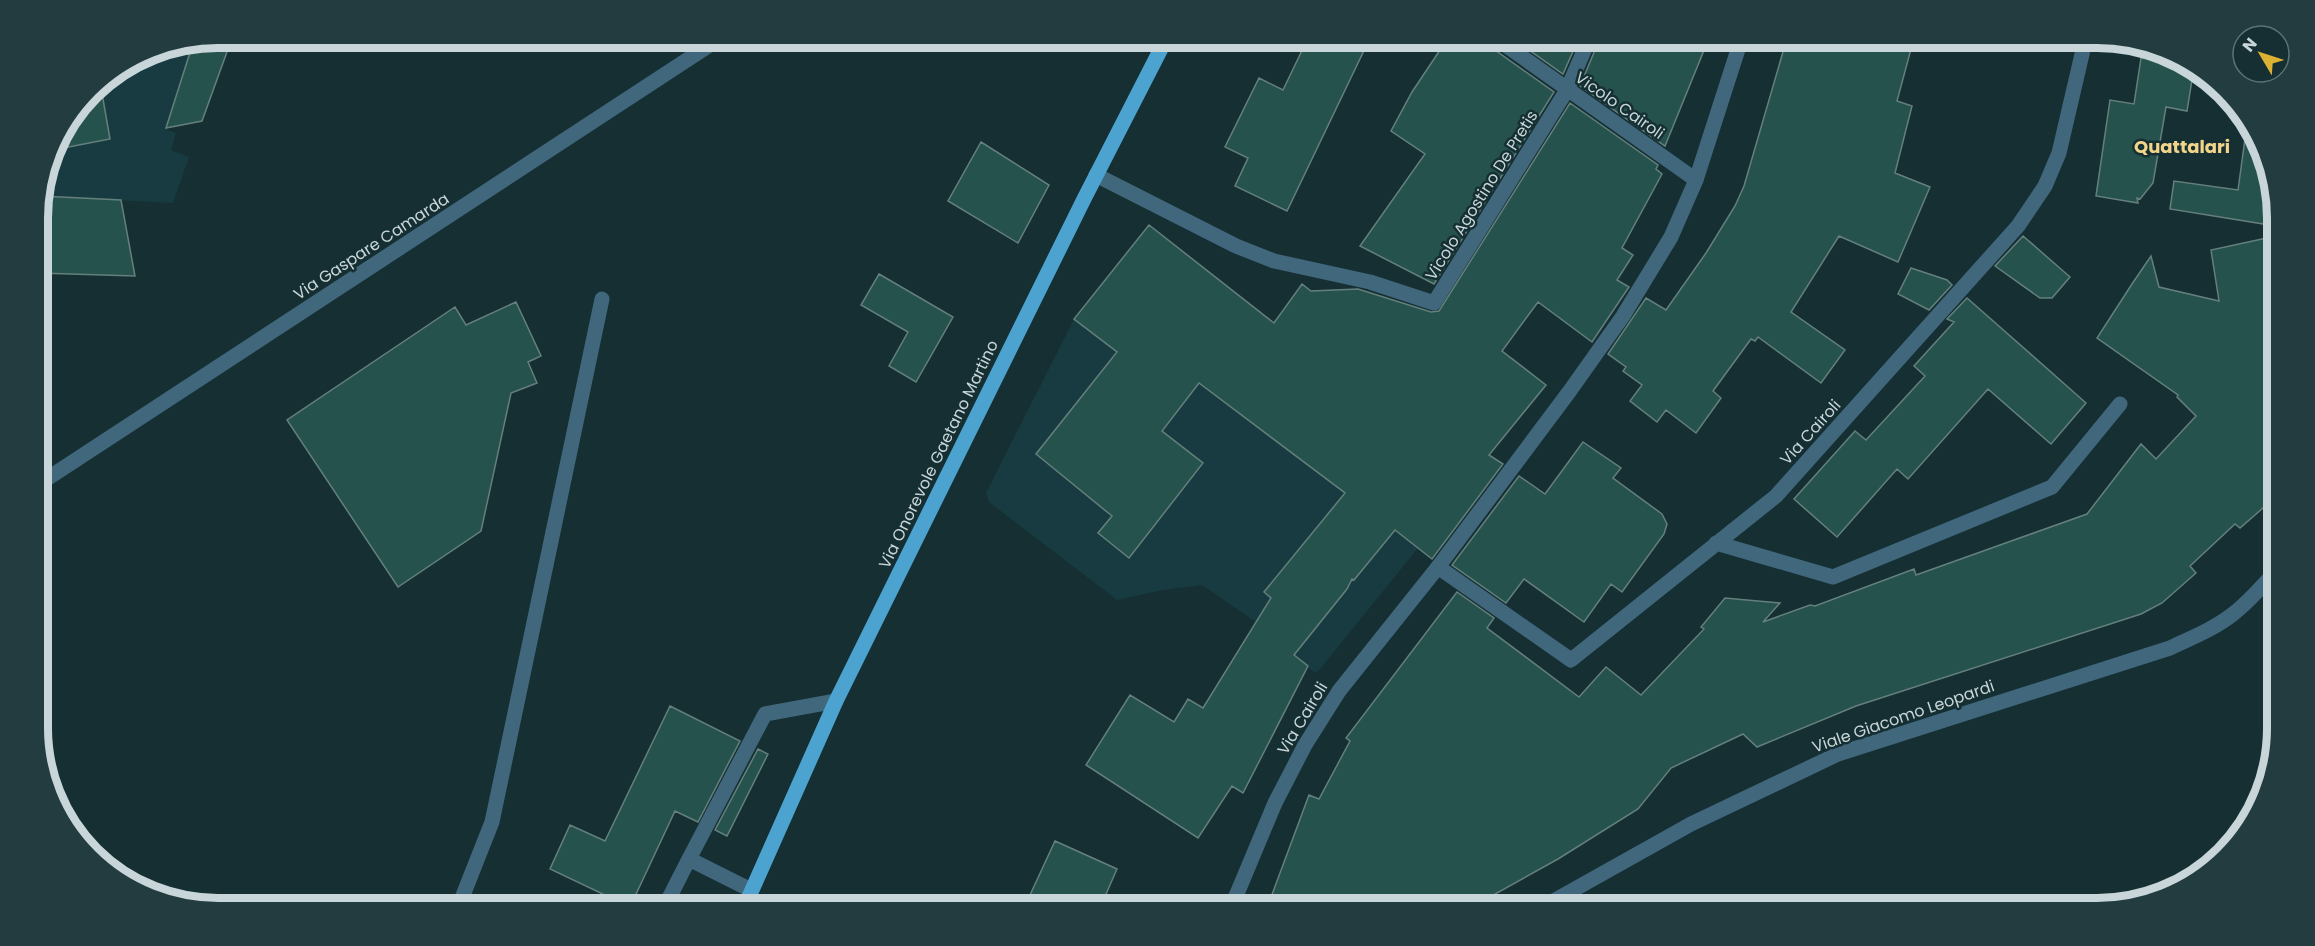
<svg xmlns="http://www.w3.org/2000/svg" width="2315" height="946" font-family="Poppins,sans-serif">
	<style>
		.built { fill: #183b41 }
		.building { fill: #26524d; stroke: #65807c; stroke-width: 1.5 }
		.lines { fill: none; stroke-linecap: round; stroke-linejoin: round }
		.path { stroke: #73878a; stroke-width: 4; stroke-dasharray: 4.5 3; stroke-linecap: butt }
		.service { stroke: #40677c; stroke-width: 15 }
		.minor { stroke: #40677c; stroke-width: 15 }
		.tertiary { stroke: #40677c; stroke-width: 15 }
		.primary { stroke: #4ca3cf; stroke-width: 15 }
		.labels { text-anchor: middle; stroke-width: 5; stroke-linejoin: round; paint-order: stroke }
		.street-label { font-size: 16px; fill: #c8d6d9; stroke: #152f33 }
		.neighbourhood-label { font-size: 18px; font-weight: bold; fill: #f2d58a; stroke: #152f33 }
		.rim { fill: none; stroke: #c8d6d9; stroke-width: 8 }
	</style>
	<rect width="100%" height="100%" fill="#152f33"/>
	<path class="built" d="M193,43L166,129L176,133L171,150L189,157L173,203L41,196L56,138L99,83L149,51Z
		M1149,225L1272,322L1287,305L1298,313L1230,407L1418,548L1321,668L1315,673L1256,622L1202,585L1163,590L1117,600L989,502L986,493L1074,319Z"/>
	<path class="building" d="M218,38H232L202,121L166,128L193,43Z
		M1308,38H1370L1287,211L1235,186L1248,158L1225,147L1259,78L1283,90Z
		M1448,38H1484L1488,45L1554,92L1434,284L1360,246L1425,154L1391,131L1412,92Z
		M1512,38H1579L1563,74Z
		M1600,38H1709L1665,146L1580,86Z
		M1787,38H1914L1897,101L1912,106L1895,173L1930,187L1898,262L1839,236L1791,312L1845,350L1821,383L1758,337L1755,341L1751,339L1713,391L1721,398L1696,433L1666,410L1657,422L1630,401L1642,385L1623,371L1626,367L1608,354L1646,298L1666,310L1706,253L1735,206L1744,186Z
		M2141,58L2194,67L2187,111L2166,107L2153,183L2140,199L2137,198L2138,203L2096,196L2110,100L2134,104Z
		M100,82L110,139L53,150L56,138Z
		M1570,103L1658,165L1656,169L1662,174L1622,248L1633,255L1617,280L1629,287L1592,342L1538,302L1502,351L1546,385L1489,455L1503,464L1432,559L1395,530L1354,580L1352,579L1347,589L1294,655L1308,666L1243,793L1232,786L1198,838L1086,765L1130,695L1174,722L1188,699L1203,708L1271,598L1264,592L1345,493L1199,383L1162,431L1203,463L1129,558L1098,533L1112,516L1036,454L1117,352L1074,319L1149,225L1274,323L1302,284L1311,291L1358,289L1431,312L1439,311Z
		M2247,124L2276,194V226L2170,209L2174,181L2238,190Z
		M981,142L1049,185L1018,243L948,201Z
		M41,196L121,200L135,276L38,273V206Z
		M2023,236L2070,277L2052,298H2040L1995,266Z
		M2276,236L2277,483L2271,501L2240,528L2235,524L2190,566L2196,573L2162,603L2141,614L1856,706L1757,747L1743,734L1671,768L1638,809L1558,859L1470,908H1267L1309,795L1319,799L1350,741L1346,738L1457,592L1494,618L1487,628L1579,697L1606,667L1641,695L1704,629L1701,627L1725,598L1780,603L1763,622L1810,605L1815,606L1914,569L1916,575L2087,514L2141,444L2156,459L2196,416L2177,397L2178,395L2097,338L2132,284L2151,256L2159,287L2219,301L2211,250Z
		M1911,268L1947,280L1952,285L1929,310L1898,294Z
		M879,274L953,317L916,382L889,366L908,332L861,305Z
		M1967,298L2086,403L2051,444L1988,389L1908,479L1897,469L1837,537L1794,499L1855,431L1866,440L1925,376L1914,366L1954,322L1947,319Z
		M516,302L541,356L528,362L537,383L511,393L481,531L398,587L287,420L455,307L466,325Z
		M1583,442L1621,468L1613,478L1662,514L1667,524L1664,534L1622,592L1611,584L1584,622L1524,579L1506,603L1452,565L1519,476L1545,494Z
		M670,706L740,741L698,822L675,811L630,907L550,869L570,825L605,841Z
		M758,749L768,754L727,836L715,830Z
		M1055,841L1117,869L1100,908H1024Z"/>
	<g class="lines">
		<path class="path" d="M648,51L651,37"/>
		<path class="service" d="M751,890L689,859L765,714L836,701
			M458,908L492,822L602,299
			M664,908L689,859"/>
		<path class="minor" d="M1494,37L1696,180
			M1096,175L1236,246L1274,261L1370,282L1434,303L1567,90L1590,37
			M39,484L722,37
			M1716,543L1833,577L2052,487L2120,404
			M1438,567L1571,660L1776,496L2018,226L2045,186L2059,153L2086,37
			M1541,908L1691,824L1838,754L2170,648C2191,638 2214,629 2233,614C2250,601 2263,585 2277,570"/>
		<path class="tertiary" d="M1231,908L1275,803L1305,745L1339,691L1438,567L1569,392L1623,316L1671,237L1696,180L1742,37"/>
		<path class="primary" d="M744,908L836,701L1084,199L1167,37"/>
	</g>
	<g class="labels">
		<g class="street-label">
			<text transform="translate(1620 105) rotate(35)" y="6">Vicolo Cairoli</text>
			<text transform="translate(1481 195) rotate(-58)" y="6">Vicolo Agostino De Pretis</text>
			<text transform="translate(371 246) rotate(-33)" y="6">Via Gaspare Camarda</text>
			<text transform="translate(1810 432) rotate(-48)" y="6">Via Cairoli</text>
			<text transform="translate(938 454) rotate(-64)" y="6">Via Onorevole Gaetano Martino</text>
			<text transform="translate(1903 716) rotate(-19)" y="6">Viale Giacomo Leopardi</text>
			<text transform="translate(1302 718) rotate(-59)" y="6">Via Cairoli</text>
		</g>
		<g class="neighbourhood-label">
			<text x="2182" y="153">Quattalari</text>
		</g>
	</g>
	<path d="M0 0H2315V946H0ZM218 48H2097A170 170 0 0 1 2267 218V728A170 170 0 0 1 2097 898H218A170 170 0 0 1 48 728V218A170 170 0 0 1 218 48Z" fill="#233c40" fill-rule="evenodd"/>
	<path class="rim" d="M218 48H2097A170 170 0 0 1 2267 218V728A170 170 0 0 1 2097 898H218A170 170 0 0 1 48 728V218A170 170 0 0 1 218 48Z"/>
	<g transform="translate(2261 54) rotate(309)"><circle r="28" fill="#152f33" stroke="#5d7275" stroke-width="1.5"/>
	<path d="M0-4.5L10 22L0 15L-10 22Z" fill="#dcb233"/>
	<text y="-9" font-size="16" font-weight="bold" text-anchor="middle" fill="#c8d6d9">N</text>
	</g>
</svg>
